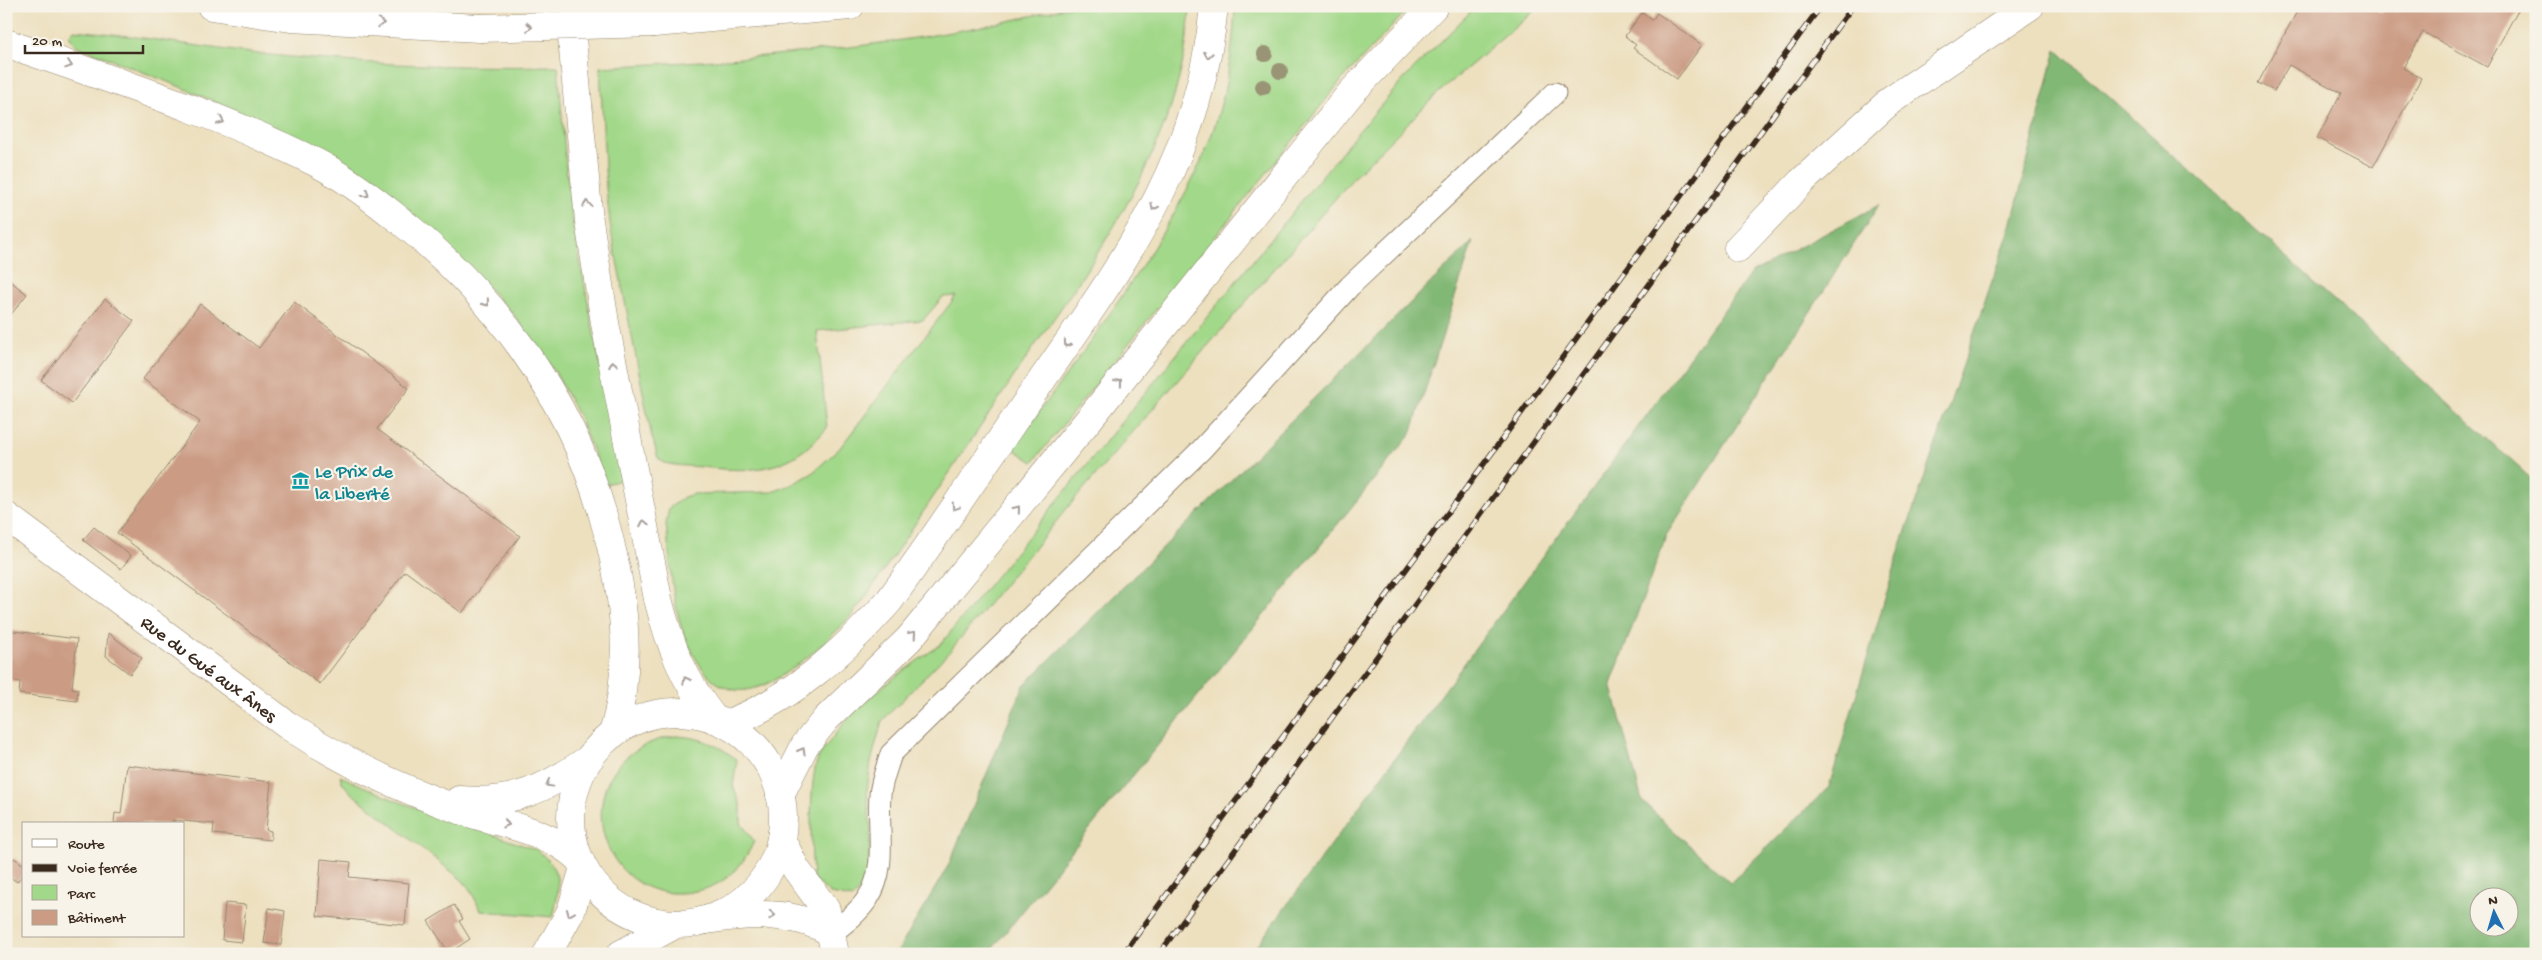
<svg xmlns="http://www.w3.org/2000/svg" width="2542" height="960" font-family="'Gochi Hand',sans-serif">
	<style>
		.green { fill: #a2d889; stroke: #6e8154 }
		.forest { fill: #81b875; stroke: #5e714a; fill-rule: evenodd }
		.building { fill: #cb9b84 }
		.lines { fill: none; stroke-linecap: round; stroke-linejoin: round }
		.service-casing { stroke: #94856e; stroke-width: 23 }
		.minor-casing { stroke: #94856e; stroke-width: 29 }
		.primary-casing { stroke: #94856e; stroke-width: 29 }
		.trunk-casing { stroke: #94856e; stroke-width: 29 }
		.service { stroke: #fff; stroke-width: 21 }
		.minor { stroke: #fff; stroke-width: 28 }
		.primary { stroke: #fff; stroke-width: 28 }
		.trunk { stroke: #fff; stroke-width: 28 }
		.rail-casing { stroke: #3b2a1e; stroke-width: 5.5 }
		.rail { stroke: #f7f3e8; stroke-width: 4; stroke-dasharray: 11; stroke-linecap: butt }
		.trunk-bridge-casing { stroke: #94856e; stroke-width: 29; stroke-linecap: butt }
		.trunk-bridge { stroke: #fff; stroke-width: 28 }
		.tree { fill: #999475 }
		.oneway { stroke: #a79f9a }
		.labels { text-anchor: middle; stroke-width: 4.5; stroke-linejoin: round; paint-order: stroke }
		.culture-label { font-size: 19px; fill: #0d838f; stroke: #f7f3e8; text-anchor: start }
		.street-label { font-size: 19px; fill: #3b2a1e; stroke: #f7f3e8 }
	</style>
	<rect width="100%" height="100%" fill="#f7f3e8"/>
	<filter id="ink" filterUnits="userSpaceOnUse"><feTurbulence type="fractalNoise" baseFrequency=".02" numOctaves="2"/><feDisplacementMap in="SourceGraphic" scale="10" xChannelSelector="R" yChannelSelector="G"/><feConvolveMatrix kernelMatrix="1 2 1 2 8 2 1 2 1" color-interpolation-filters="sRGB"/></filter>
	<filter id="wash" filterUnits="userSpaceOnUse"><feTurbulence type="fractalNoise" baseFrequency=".0096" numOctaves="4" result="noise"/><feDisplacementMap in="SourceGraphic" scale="20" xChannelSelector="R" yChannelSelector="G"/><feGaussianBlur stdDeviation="1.12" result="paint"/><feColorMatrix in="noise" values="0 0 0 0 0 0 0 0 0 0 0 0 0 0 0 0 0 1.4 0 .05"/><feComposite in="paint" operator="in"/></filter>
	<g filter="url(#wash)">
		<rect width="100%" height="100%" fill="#ede0bf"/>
		<path class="green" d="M1072,6H1190C1183,145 1094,259 1019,369C967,447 915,524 863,601C844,625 823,646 798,664C752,699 718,705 689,646C671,610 671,563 666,524L669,508L684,497L693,494L772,492L791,485L811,474L839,449L956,296L943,297L923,320L817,331L827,428C790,472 755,473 702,467C689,466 676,466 664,463L658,458L651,433L611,231L606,188L600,67C758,59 918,46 1072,6Z
			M1235,6H1411L1341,81L1033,462L1012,448C1061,383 1109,318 1152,250C1171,219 1190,187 1204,154C1224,108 1233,56 1235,6Z
			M1476,6H1540L1436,95L1355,176L1068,507L950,651L882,721L871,762L867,790L871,832L867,882L853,898L830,894L813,878C811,851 808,779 819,756C823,749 829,743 833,737C861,699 901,672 940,645L1352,139L1402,81Z
			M74,30C134,35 192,46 251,53C353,64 455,68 558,66L566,166L574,229L622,480L606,484L579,417L555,372L514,315L457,255L283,132L188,90L75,45L69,36Z
			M675,736C700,737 718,744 737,760L733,786L741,805V823L754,841C743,867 724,886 696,891C593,913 557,755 675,736Z
			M340,776L397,801L537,850C563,871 560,887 553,917L481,911L470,889L461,879L350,792L342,782Z"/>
		<path class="forest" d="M2056,49L2536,483V954H1251L1751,273L1879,205L1667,534L1611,684L1642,801L1730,883L1829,787L1900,548L2011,226ZM2480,898H2510V928H2480Z
			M1473,241L1411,434L988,954H896L948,866L1024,685Z"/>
		<g id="blocks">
			<path class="building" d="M2300,6H2369L2382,13L2385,6L2397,12L2400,6H2520L2487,67L2423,32L2403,68L2421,78L2373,167L2317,138L2341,93L2289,65L2274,91L2258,83Z
				M1642,13L1652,20L1657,13L1702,45L1677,79L1633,48L1636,45L1625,36Z
				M6,278L27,294L6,321Z
				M105,299L134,321L72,403L41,380Z
				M294,302L409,388L377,429L520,536L462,613L405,571L320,684L117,533L200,422L143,379L200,304L259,348Z
				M94,527L131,556L121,569L83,540Z
				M6,630L77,639L72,688L78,689L77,701L19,694L20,682L6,680Z
				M108,633L142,658L130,674L106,656Z
				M127,765L271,782L266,830L271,831V840L213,834L214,824L173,820V824L114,823L115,813L121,814Z
				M14,858L24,865V873L17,882L6,874V868Z
				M321,859L351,862L349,877L409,883L405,925L317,916Z
				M225,903L246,905L242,942L222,940Z
				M454,905L463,919L459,921L470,939L449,953L428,921Z
				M269,908L285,911L281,945L264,943Z"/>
		</g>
	</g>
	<g filter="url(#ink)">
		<use href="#blocks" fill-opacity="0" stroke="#94856e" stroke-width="1"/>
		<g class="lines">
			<defs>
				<path id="service" d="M832,933C845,923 859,912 868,898C888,868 877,829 880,795C881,782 887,767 891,754L1202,449L1350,286L1555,93"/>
				<g id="minor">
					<path d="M1738,248L1801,182L1890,101L2030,6"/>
					<path id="s1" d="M6,516L287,725C340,760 399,788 460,810C500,824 546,829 578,858"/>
					<path d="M459,800C513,805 546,789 590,758"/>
					<path d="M781,839L796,869L826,910L835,954"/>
					<path d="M706,920C749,913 794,910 832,933"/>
				</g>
				<path id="primary" d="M569,6L589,221L605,323L658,599C670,646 684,681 714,719
					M571 818a106 106 0 1 1 212 0a106 106 0 1 1-212 0Z
					M726,724C792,700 843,652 889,601C937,535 982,467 1028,400C1117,271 1199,168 1214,6
					M547,954L571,911L584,868
					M621,954L676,924"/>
				<path id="trunk" d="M211,6L291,18L480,28
					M654,23L850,6
					M6,43C111,80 218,113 317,163C346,178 372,198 397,218C493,294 568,394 602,512C623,585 635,660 613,734
					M780,795L805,745L826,719L909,639L1095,412L1350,94L1434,6"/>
			</defs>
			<use href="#service" class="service-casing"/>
			<use href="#minor" class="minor-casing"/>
			<use href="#primary" class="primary-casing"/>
			<use href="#trunk" class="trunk-casing"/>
			<use href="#service" class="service"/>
			<use href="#minor" class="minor"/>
			<use href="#primary" class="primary"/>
			<use href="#trunk" class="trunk"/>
			<defs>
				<path id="rail" d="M1123,954L1821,6
					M1159,954L1853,6"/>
			</defs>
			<use href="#rail" class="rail-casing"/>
			<use href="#rail" class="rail"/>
			<defs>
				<path id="trunk-bridge" d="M480,28L654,23"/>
			</defs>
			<use href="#trunk-bridge" class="trunk-bridge-casing"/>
			<use href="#trunk-bridge" class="trunk-bridge"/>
		</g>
		<g class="tree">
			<circle cx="1265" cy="54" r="8"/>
			<circle cx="1280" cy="71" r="8"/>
			<circle cx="1263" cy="87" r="8"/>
		</g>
		<defs><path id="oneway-chevron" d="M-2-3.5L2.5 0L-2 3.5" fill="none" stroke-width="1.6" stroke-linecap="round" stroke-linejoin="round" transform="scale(1.25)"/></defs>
		<g class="oneway">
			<use href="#oneway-chevron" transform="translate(381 23) rotate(3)"/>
			<use href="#oneway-chevron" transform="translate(529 27) rotate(-1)"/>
			<use href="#oneway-chevron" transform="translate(1208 55) rotate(99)"/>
			<use href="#oneway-chevron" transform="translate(69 65) rotate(19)"/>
			<use href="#oneway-chevron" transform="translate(221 121) rotate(23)"/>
			<use href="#oneway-chevron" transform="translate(366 194) rotate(37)"/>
			<use href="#oneway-chevron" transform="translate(587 204) rotate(-95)"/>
			<use href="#oneway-chevron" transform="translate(1154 207) rotate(117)"/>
			<use href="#oneway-chevron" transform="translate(486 303) rotate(51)"/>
			<use href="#oneway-chevron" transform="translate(1067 344) rotate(125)"/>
			<use href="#oneway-chevron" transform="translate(613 364) rotate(-101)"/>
			<use href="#oneway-chevron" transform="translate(1119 382) rotate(-52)"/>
			<use href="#oneway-chevron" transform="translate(955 507) rotate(124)"/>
			<use href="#oneway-chevron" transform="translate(1017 509) rotate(-51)"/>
			<use href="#oneway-chevron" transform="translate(644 523) rotate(-101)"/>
			<use href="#oneway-chevron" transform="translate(913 634) rotate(-49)"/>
			<use href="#oneway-chevron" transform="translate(686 680) rotate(-117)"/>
			<use href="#oneway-chevron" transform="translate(802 751) rotate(-60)"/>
			<use href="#oneway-chevron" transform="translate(549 784) rotate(151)"/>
			<use href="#oneway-chevron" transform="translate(506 824) rotate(17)"/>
			<use href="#oneway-chevron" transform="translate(570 913) rotate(113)"/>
			<use href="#oneway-chevron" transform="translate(772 915) rotate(3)"/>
		</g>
	</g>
	<defs>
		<symbol id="museum-bare" viewBox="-9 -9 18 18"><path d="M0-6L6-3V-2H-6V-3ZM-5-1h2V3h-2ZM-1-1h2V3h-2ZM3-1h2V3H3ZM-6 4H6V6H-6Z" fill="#0f9aa8" stroke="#f7f3e8" stroke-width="2.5" paint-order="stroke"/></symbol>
	</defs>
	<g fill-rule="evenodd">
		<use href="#museum-bare" x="288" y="468" width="25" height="25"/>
	</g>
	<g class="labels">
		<g class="culture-label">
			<text x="315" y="477">Le Prix de<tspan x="315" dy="22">la Liberté</tspan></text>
		</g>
		<g class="street-label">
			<text dy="7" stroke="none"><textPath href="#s1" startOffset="254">Rue du Gué aux Ânes</textPath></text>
		</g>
	</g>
	<rect width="2542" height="960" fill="none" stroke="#f7f3e8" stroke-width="25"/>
	<rect x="22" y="822" width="162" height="115" fill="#f7f3e8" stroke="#aca397"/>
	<rect x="32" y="839" width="25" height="8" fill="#ffffff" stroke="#aca397"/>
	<text x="68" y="848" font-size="15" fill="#3b2a1e">Route</text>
	<rect x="32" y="864" width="25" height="8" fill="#3b2a1e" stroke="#aca397"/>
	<text x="68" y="872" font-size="15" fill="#3b2a1e">Voie ferrée</text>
	<rect x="32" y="885" width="25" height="15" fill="#a2d889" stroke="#aca397"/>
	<text x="68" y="898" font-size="15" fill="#3b2a1e">Parc</text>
	<rect x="32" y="910" width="25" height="15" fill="#cb9b84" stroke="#aca397"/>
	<text x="68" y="922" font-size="15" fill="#3b2a1e">Bâtiment</text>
	<g transform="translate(2494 912) rotate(355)"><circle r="24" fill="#f7f3e8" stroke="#aca397"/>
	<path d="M0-4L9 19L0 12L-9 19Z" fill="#1f6fb2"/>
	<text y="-8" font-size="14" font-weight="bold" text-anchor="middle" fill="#3b2a1e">N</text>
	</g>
	<path d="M25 45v8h118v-8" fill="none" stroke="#3b2a1e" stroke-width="2.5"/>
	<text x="32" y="45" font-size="15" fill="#3b2a1e" stroke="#f7f3e8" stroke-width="4" paint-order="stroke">20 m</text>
</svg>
